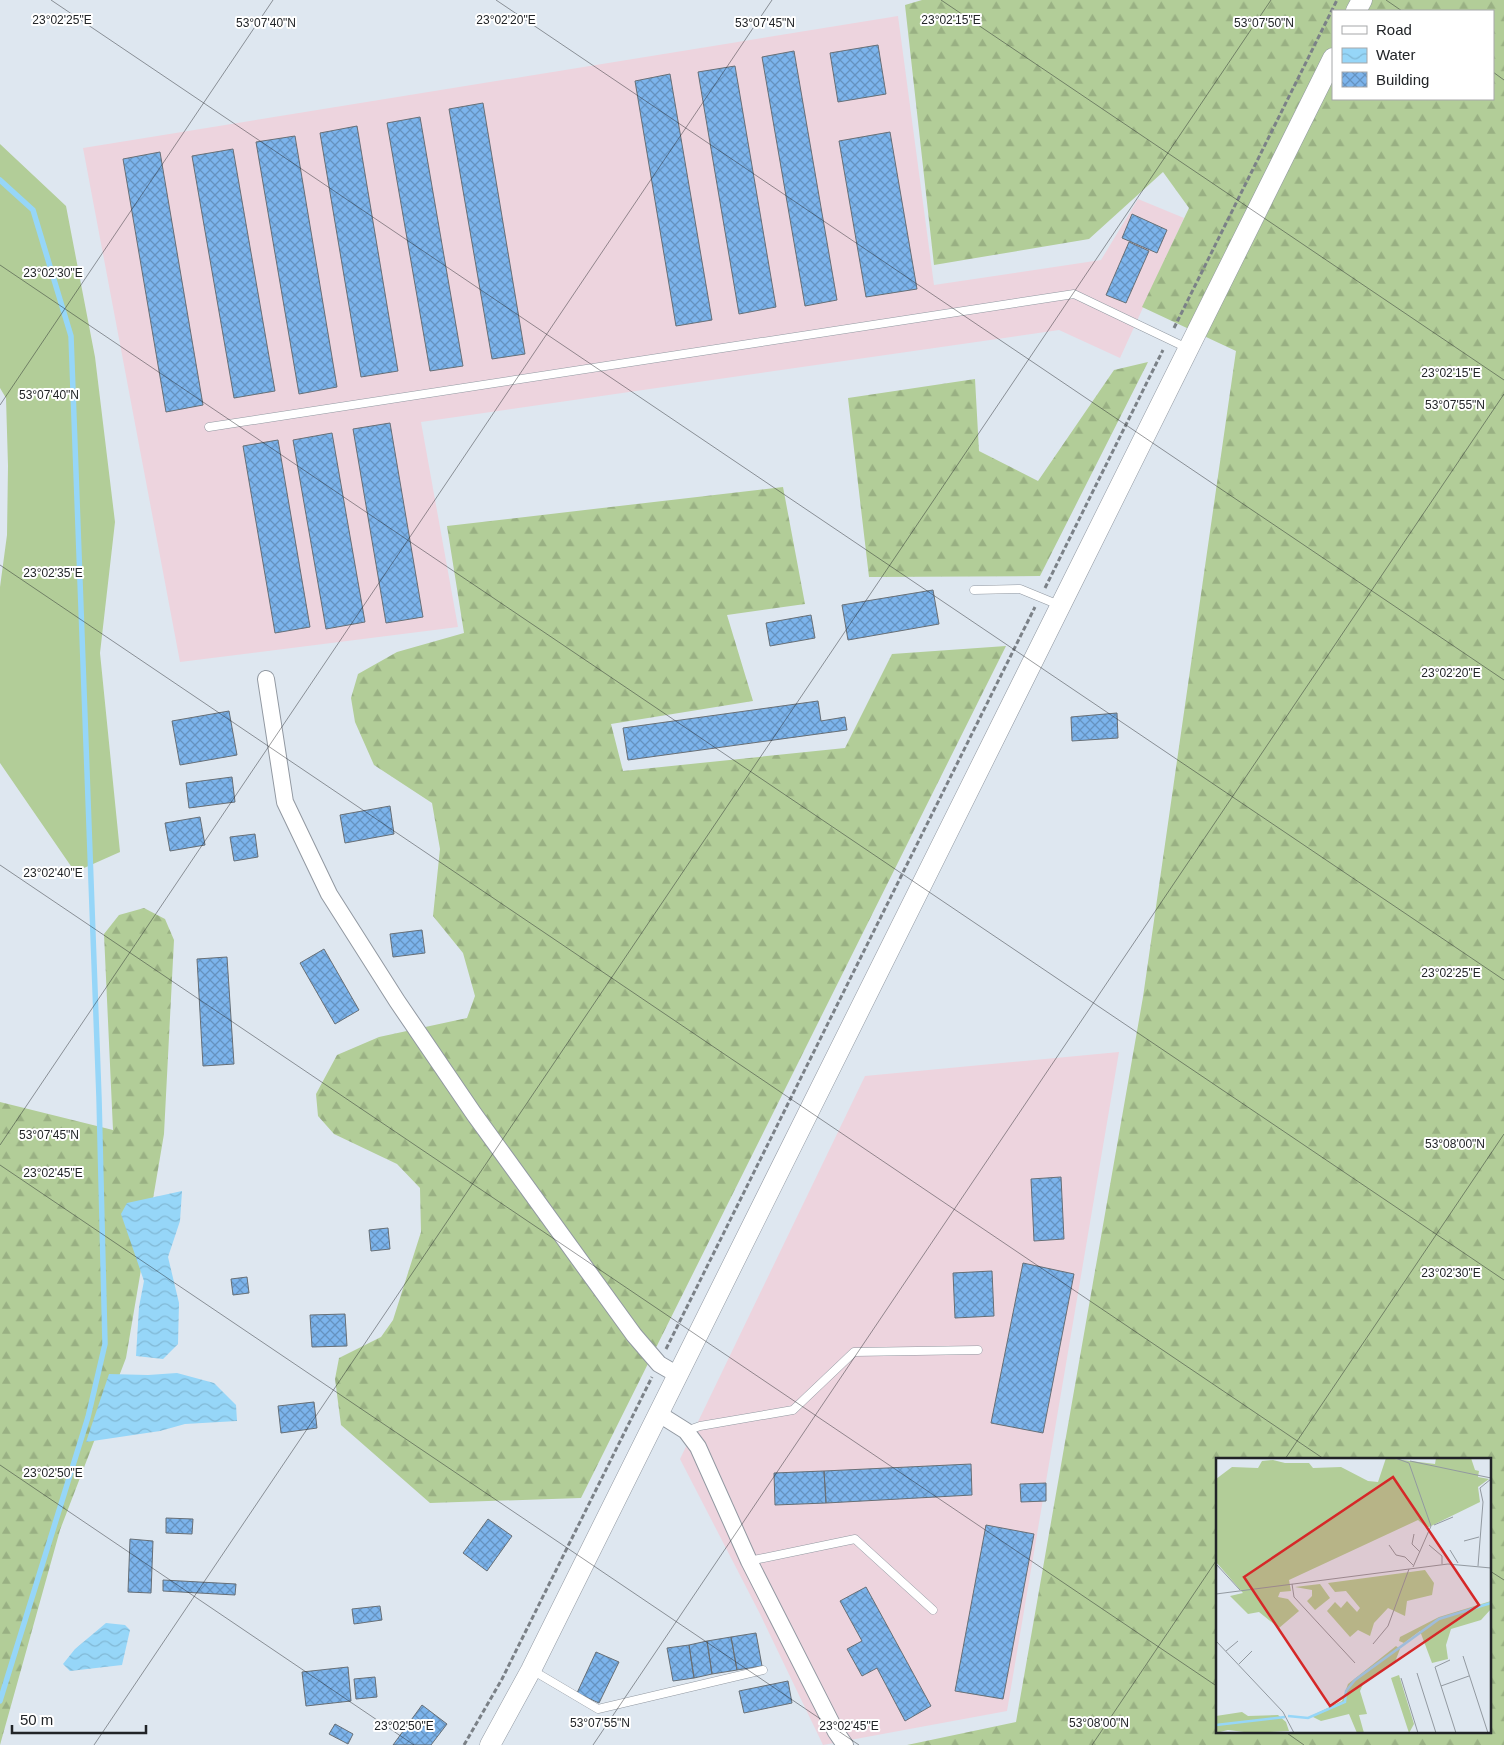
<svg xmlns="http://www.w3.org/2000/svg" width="1504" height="1745" font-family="Helvetica,sans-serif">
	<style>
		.industrial { fill: #edd4de }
		.grass { fill: #b2cd98 }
		.forest { fill: url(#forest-firs); fill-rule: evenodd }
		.water { fill: url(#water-waves) }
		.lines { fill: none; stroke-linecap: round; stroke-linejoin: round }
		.stream { stroke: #96d6f8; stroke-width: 5.5 }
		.building { fill: url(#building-cross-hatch); stroke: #676f76 }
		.service-casing { stroke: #9198a1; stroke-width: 9 }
		.minor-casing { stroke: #9198a1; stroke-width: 18 }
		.tertiary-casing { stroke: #9198a1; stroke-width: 21 }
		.path { stroke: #7b8187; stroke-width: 3; stroke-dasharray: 5 2.5; stroke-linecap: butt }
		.service { stroke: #fff; stroke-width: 8 }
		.minor { stroke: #fff; stroke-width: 16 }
		.tertiary { stroke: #fff; stroke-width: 20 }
		.ticks { fill: none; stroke: #212427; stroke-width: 1; stroke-opacity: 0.45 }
		.inset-river { fill: none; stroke: #96d6f8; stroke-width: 2.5 }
		.inset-road { fill: none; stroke: #9299a0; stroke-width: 1 }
		.view { fill: #d62828; fill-opacity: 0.15; stroke: #d62828; stroke-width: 2.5 }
		.inset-edge { fill: none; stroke: #212427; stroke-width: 2.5 }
		.ticks-label { font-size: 12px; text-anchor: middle; fill: #212427; stroke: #fff; stroke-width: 4; stroke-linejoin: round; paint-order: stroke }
	</style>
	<defs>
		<pattern id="forest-firs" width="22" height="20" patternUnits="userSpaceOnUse" patternTransform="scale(1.25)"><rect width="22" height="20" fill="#b2cd98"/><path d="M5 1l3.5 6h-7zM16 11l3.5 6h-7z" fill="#99b083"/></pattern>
		<pattern id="water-waves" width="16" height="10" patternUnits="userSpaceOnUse" patternTransform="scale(1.25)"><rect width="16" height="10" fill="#96d6f8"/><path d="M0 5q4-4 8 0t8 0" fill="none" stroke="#81b8d5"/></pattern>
		<pattern id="building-cross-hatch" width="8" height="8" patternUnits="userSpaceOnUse" patternTransform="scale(1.25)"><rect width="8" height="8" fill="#7cb4ec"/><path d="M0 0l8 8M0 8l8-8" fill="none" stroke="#6592bf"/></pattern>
	</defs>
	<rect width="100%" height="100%" fill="#dee7f0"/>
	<path class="industrial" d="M898,16L934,285L1101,260L1138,199L1184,218L1120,358L1059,330L421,422L458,627L180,662L83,148Z
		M1119,1052L1007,1711L823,1745L760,1614L680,1459L865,1076Z"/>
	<path class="grass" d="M0,144L66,206L95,357L115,522L100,653L120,852L75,872L0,763V587L7,535L8,466L6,398L0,388Z"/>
	<path class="forest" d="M922,0H1504V1745H907L1016,1722L1143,997L1236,351L1142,307L1189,208L1163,172L1089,239L934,265L905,5ZM1333,11H1493V99H1333ZM1218,1459H1490V1731H1218Z
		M1148,362L1040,576L869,577L848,398L975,379L979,451L1038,481L1114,370Z
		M783,487L805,604L727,615L753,701L611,724L623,771L845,748L892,654L1006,646L581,1498L430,1503L341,1425L335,1379L339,1358L381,1337L393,1320L421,1232L420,1188L397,1164L334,1134L318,1116L316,1094L337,1055L379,1037L467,1018L475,996L463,953L433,916L440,849L432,803L374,765L355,722L351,698L358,674L397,652L464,633L447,526Z
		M144,908L165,919L174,940L164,1134L126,1358L60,1530L0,1745V1102L113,1130L104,934L119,915Z"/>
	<path class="water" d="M182,1191L180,1221L168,1257L179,1303L178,1344L163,1359L136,1356L139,1307L144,1281L121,1214L127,1203Z
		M177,1373L214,1383L236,1405L237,1421L185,1424L160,1431L86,1442L109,1374L148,1375Z
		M106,1623L125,1625L130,1630L122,1665L70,1671L63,1664L75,1649Z"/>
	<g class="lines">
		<path class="stream" d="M0,180L33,210L71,336L99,1098L105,1344L88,1417L0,1701"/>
	</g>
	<path class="building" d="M878,45L886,94L838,102L830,53Z
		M794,51L837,300L805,306L762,57Z
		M735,66L776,307L739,314L698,72Z
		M670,74L712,320L676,326L635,81Z
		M483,103L525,354L492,359L449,109Z
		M420,117L463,366L430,371L387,123Z
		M357,126L398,371L361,377L320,133Z
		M890,132L917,289L866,297L839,141Z
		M295,136L337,387L299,394L256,142Z
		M233,149L275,391L234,398L192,156Z
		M160,152L203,405L166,412L123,159Z
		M1132,214L1167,230L1157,253L1122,238Z
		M1129,242L1149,251L1126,303L1106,295Z
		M390,423L423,617L386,623L353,429Z
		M332,433L365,622L326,629L293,440Z
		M278,440L310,627L275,633L243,446Z
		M933,590L939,624L848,640L842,605Z
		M811,615L815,638L770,646L766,623Z
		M818,701L821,721L845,717L847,730L628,760L623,728Z
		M229,711L237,755L180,765L172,721Z
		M1117,713L1118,738L1072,741L1071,717Z
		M232,777L235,802L189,808L186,783Z
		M390,806L394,834L345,843L340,815Z
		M200,817L205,845L170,851L165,823Z
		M255,834L258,857L234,861L230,837Z
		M422,930L425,953L393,957L390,934Z
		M324,949L359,1010L335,1024L300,963Z
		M227,957L234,1064L203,1066L197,959Z
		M1061,1177L1064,1239L1034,1241L1031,1179Z
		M388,1228L390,1249L371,1251L369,1230Z
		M1023,1263L1074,1274L1043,1433L991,1423Z
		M992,1271L994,1316L955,1318L953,1273Z
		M247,1277L249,1293L233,1295L231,1279Z
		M345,1314L347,1346L312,1347L310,1315Z
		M314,1402L317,1428L281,1433L278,1406Z
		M971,1464L972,1495L826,1503L824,1471Z
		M824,1471L826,1503L775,1505L774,1473Z
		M1046,1483V1501L1021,1502L1020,1484Z
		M166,1518L193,1519L192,1534L166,1533Z
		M488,1519L512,1536L487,1571L463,1553Z
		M986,1525L1034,1534L1003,1699L955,1691Z
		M130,1539L153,1541L151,1593L128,1592Z
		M163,1580L236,1584L235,1595L163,1591Z
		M866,1587L931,1706L905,1721L877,1668L862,1676L847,1649L862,1641L840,1601Z
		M380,1606L382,1620L354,1624L352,1609Z
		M756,1633L762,1666L737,1670L731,1637Z
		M731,1637L737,1670L712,1674L707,1641Z
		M707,1641L712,1674L694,1678L689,1645Z
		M689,1645L694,1678L673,1681L667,1648Z
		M596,1652L619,1662L599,1703L577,1693Z
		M348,1667L351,1701L306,1706L302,1672Z
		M375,1677L377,1697L356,1699L354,1679Z
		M788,1681L792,1703L744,1713L739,1691Z
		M422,1705L447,1724L431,1745H393Z
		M335,1724L353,1734L348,1744L329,1734Z"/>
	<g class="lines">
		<defs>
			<path id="service" d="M209,427L1074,294L1187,348
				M974,590L1020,589L1059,605
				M686,1431L700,1426L793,1410L854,1352L978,1350
				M749,1561L855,1539L933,1610
				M532,1670L598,1709L763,1670"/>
			<path id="minor" d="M266,679L285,802L329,894L397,1001L474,1114L634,1335L659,1364L678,1375
				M659,1414L686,1431L698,1447L749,1561L836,1732L845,1745"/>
			<path id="tertiary" d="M1356,11L1362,0
				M490,1745L531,1670L1333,58"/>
		</defs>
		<use href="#service" class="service-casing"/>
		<use href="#minor" class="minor-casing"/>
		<use href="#tertiary" class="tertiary-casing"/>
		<path class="path" d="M1174,328L1337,0
			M1045,588L1163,350
			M666,1349L1035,607
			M464,1745L502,1679L652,1377"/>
		<use href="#service" class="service"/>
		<use href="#minor" class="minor"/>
		<use href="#tertiary" class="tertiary"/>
	</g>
	<path class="ticks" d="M51,0L1504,980M496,0L1504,680M941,0L1504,380M1386,0L1402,11M1493,72L1504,80M0,265L1504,1280M0,405L273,0M0,565L1324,1459M0,865L1218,1687M0,1145L772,0M0,1165L859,1745M1285,1459L1504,1134M0,1465L414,1745M1490,1571L1504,1580M1284,1731L1304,1745M94,1745L1271,0M593,1745L1504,394M1092,1745L1218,1558"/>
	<g transform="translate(1216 1458)">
		<rect width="275" height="275" fill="#dee7f0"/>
		<path d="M180,188L184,191L179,204L148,224L144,233L151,256L143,257L148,275H141L133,256L105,263L95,258L126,243L132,226ZM26,254L32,258L62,257L70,264L73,273L36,275L12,272L0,275V258Z" fill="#b2cd98"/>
		<path d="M170,0L219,6L220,0H255L259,12L263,13L262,19L273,21L262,29L264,44L211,70L202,62L73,122L75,133L64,134L62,139L72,141L83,153L63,170L43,154L32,156L14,138L27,135L0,104V21L16,9L42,10L46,3L57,2L69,5H93L97,10L125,9L152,23L162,24ZM209,112L218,125L216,137L191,143L189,158L172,150L158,165L154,178L142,172L134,179L111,153L119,144L125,150L131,143L141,154L144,150L130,133L119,134L112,125ZM104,126L114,140L99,152L91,143L96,138V132L79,129ZM275,143V151L265,162L235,171L230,187L232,201L216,205L204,173L188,185L183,183L184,179L223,159ZM183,217L198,266L193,275L175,220Z" fill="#b2cd98"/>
		<path class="inset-river" d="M72,258L92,260L129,244L130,233L139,222L223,161L275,145M0,267L69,259"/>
		<path class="inset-road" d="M179,0L193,5L215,68L197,109M194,3L275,20M218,67L237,59M198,76L196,86L204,94M248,83L263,79M173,87L180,97L189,99L197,107M213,87L226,98V106M234,92L242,105M0,106L24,132M262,108L267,44L264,30L275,21M76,126L78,139L139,205M0,136L232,106L275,110M0,183L67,254L78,275M157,186L172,168L193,111M10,193L22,183M247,198L272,275M234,202L219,209L240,275M23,206L36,193M201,215L220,275M185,220L202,275M225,228L253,218"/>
		<path class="view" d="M177,19L263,147L114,248L28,119Z"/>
		<rect width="275" height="275" class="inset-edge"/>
	</g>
	<g class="ticks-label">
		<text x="62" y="24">23°02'25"E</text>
		<text x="506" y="24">23°02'20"E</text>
		<text x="951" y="24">23°02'15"E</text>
		<text x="266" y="27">53°07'40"N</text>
		<text x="765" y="27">53°07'45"N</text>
		<text x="1264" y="27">53°07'50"N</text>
		<text x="53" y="277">23°02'30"E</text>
		<text x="1451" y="377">23°02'15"E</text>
		<text x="49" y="399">53°07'40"N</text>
		<text x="1455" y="409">53°07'55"N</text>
		<text x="53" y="577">23°02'35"E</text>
		<text x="1451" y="677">23°02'20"E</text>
		<text x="53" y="877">23°02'40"E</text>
		<text x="1451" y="977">23°02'25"E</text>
		<text x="49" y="1139">53°07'45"N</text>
		<text x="1455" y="1148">53°08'00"N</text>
		<text x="53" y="1177">23°02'45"E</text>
		<text x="1451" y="1277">23°02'30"E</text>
		<text x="53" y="1477">23°02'50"E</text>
		<text x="600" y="1727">53°07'55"N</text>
		<text x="1099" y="1727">53°08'00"N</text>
		<text x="404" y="1730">23°02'50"E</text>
		<text x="849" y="1730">23°02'45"E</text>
	</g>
	<rect x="1332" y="10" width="162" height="90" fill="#ffffff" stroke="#a6a7a9"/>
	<rect x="1342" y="26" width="25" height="8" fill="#ffffff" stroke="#a6a7a9"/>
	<text x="1376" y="35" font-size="15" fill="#212427">Road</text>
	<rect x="1342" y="48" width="25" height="15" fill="url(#water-waves)" stroke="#a6a7a9"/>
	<text x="1376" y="60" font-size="15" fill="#212427">Water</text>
	<rect x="1342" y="72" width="25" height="15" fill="url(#building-cross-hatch)" stroke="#a6a7a9"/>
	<text x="1376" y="85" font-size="15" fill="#212427">Building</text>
	<path d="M12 1725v8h134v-8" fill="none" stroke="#212427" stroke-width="2.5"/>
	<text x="20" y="1725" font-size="15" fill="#212427" stroke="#ffffff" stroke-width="4" paint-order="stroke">50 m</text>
</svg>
